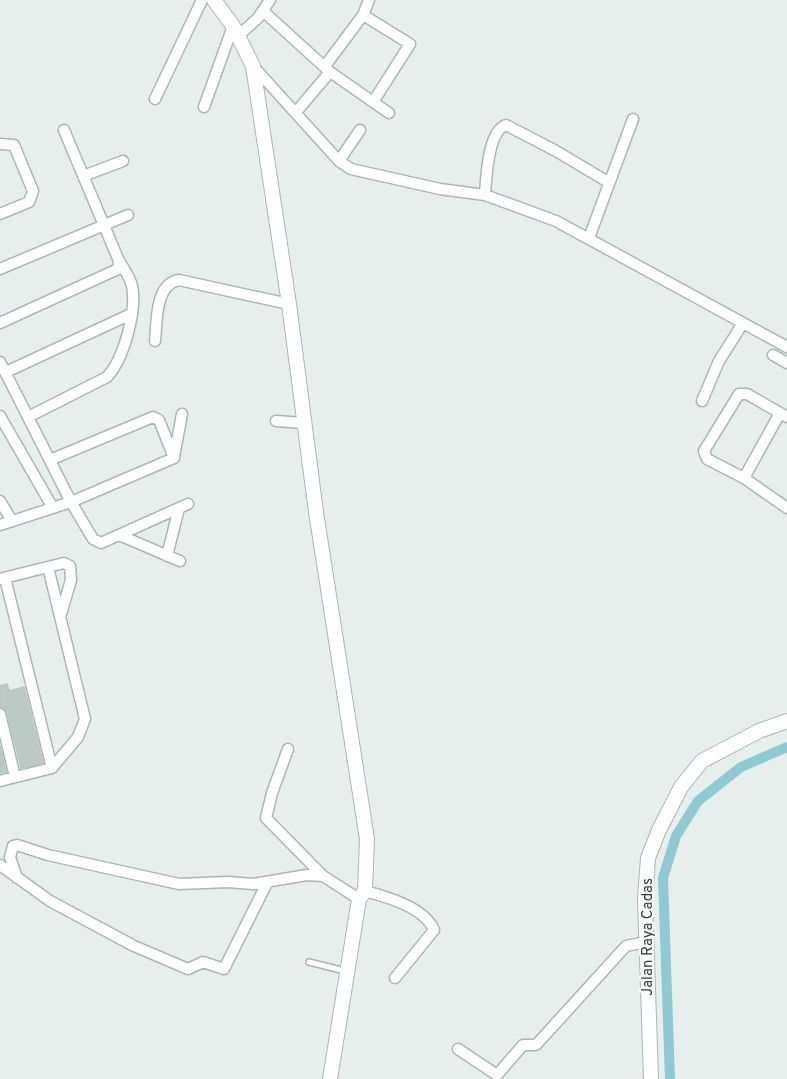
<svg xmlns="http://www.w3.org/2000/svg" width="787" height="1079" font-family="Overpass,sans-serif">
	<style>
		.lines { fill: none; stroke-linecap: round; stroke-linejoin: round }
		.canal { stroke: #8ec9d4; stroke-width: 10 }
		.building { fill: #bbcac4; stroke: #b8c9c2; stroke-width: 1.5 }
		.service-casing { stroke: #a8b8b2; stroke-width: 8 }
		.minor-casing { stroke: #a8b8b2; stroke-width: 13 }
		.tertiary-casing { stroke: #a8b8b2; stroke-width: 16 }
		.service { stroke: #fff; stroke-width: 5 }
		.minor { stroke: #fff; stroke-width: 10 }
		.tertiary { stroke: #fff; stroke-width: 14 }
		.labels { text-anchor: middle; stroke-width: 4.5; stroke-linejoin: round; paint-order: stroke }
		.street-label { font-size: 15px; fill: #24423a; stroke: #f7fbf9 }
	</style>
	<rect width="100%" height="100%" fill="#e6efeb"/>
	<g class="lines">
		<path class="canal" d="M670,1079L663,878L676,836L698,801L741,767L787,747"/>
	</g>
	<path class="building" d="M7,684L9,691L24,687L43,763L21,768L7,712L0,707V686Z
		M0,746L6,772L0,773Z"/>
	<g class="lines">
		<defs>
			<path id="service" d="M309,962L345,971"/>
			<path id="minor" d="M263,11L330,72
				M363,15L410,44L373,102
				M238,36L258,18L270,0
				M253,66L339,161L351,169L440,189L485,195L556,221L787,347
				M325,66L363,15L369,0
				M155,99L202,0
				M204,107L233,26
				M296,112L330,72L389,113
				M0,144L14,145L33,191L29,202L0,214
				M339,161L360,130
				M83,176L123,161
				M485,195C486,178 488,131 506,125L556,151L608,182
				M589,238L633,119
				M0,269L128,215
				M0,323L118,269L119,261L64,130
				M155,341C157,321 155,284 179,280L289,304
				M773,355L787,363
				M0,362L71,502L0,525
				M6,372L131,314
				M702,401L719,361L743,323
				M0,416L53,508
				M30,416L107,377C124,359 137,310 132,286C130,277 124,269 119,261
				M787,417L747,394H739L704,451L707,459L744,478L787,508
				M276,421L304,423
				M174,457L182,414
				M174,458L71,502L93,539L101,543L188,504
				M50,460L153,417L159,420L174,458
				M744,478L780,413
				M0,501L12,521
				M119,535L180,561
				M167,556L179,508
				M5,578L52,768
				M0,579L64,563L70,566L71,580L61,614
				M0,714L15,777
				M288,749L272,793L266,818L323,876
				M0,781L52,768L78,737L85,719L48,567
				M0,865L50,901L134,946L188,969L203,962L224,969L267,883
				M17,878L10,857L13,846L17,845L48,855L179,884L228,882L253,884L307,875L323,876L359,899
				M365,891C387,897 424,907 434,930L395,978
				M458,1049L497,1075L523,1045H536L626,946L646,942"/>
			<path id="tertiary" d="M214,0L233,26L253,66L289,304L316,512L367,839L365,891L359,899L330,1079
				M651,1079L645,898L648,858L659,830L681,787L702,761L759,731L787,721"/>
		</defs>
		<use href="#service" class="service-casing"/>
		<use href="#minor" class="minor-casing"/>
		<use href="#tertiary" class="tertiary-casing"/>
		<use href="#service" class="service"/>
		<use href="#minor" class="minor"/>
		<use href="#tertiary" class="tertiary"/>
	</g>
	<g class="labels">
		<g class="street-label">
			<text transform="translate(647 937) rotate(-90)" y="5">Jalan Raya Cadas</text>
		</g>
	</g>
</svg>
